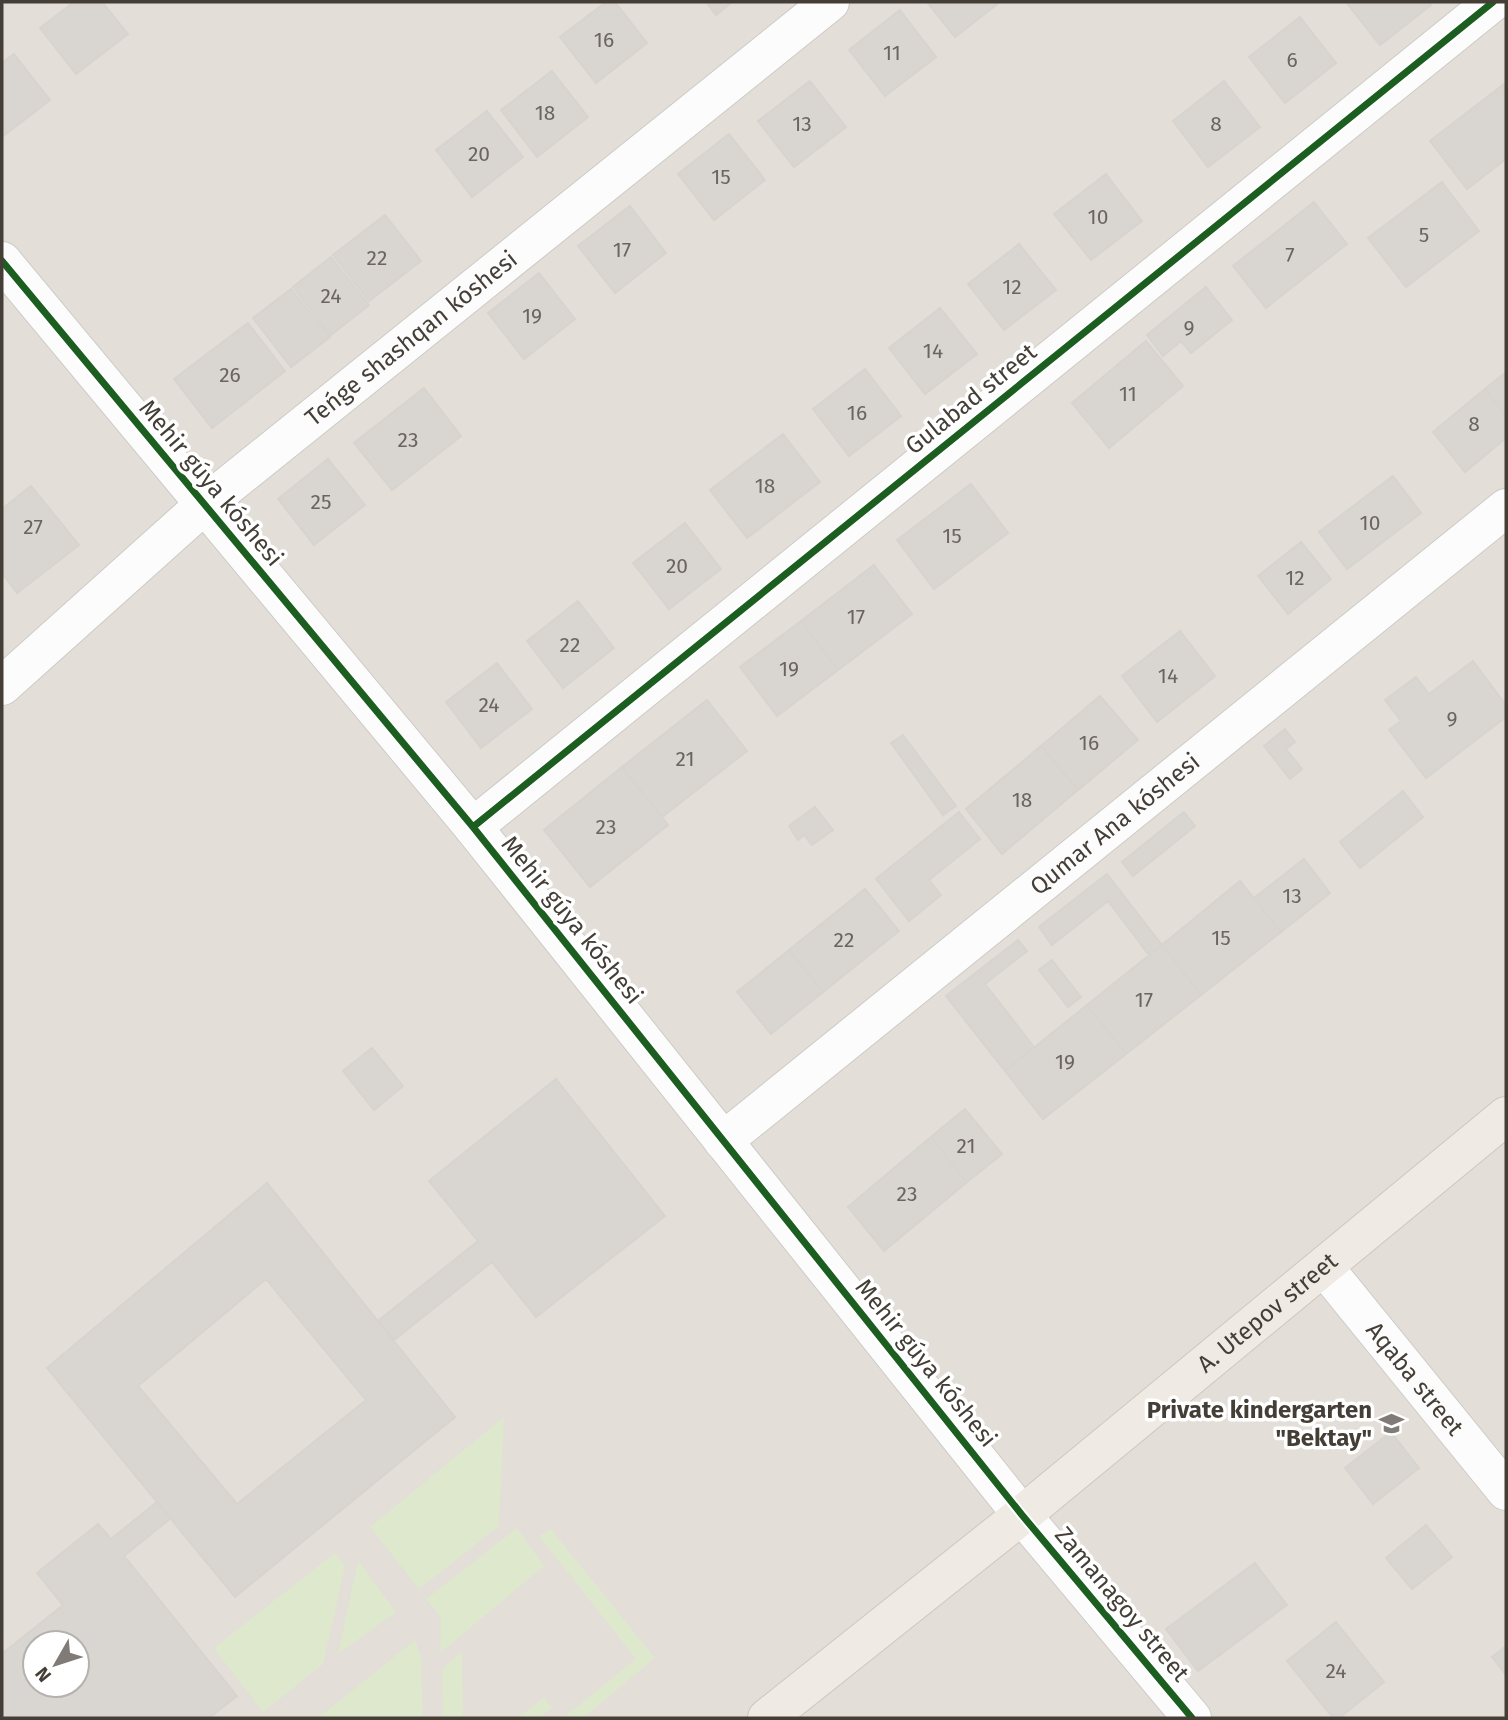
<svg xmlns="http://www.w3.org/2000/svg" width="1508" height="1720" font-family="'Fira Sans',sans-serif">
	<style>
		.residential { fill: #e3ded8; fill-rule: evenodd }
		.green { fill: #dee8cc }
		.building { fill: #d9d6d2; stroke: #d7d4d0; stroke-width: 2; fill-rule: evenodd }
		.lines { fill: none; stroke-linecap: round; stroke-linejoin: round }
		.minor-casing { stroke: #cdcbc7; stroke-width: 40 }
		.major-casing { stroke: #d0c7b9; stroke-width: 40 }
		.minor { stroke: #fdfcfc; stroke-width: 38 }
		.major { stroke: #efebe4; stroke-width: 38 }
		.cycleway-casing { stroke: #fff; stroke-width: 11 }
		.cycleway { stroke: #1b5e20; stroke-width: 7 }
		.labels { text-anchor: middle; stroke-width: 7; stroke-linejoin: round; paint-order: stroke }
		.number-label { font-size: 21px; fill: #6a655e }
		.street-label { font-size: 24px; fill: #443e37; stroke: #fff }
		.poi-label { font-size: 24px; font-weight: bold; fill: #443e37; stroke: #fff; text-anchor: end }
	</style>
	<rect width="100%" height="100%" fill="#efedea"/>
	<path class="residential" d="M2,2H1506V1718H2ZM35,1643H77V1685H35Z"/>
	<path class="green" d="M504,1417L499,1526L419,1589L370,1527Z
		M517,1528L544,1566L440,1653L441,1617L426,1599Z
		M551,1529L655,1658L583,1718H563L636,1659L539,1536Z
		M335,1553L345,1566L323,1664L263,1712L214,1648Z
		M358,1561L396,1612L338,1654Z
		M415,1640L421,1656L423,1718H318Z
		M462,1652L463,1718H443L442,1669Z
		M544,1697L552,1708L539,1718H518Z"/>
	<path class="building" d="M74,2H102L128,34L76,74L40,28Z
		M606,2H615L647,43L596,83L560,37Z
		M706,2H732L716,15Z
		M927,2H1000L955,37Z
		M1346,2H1429L1431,5L1380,45Z
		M900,10L936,57L885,96L849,50Z
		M1300,17L1336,63L1285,103L1249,57Z
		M14,54L50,100L2,137V63Z
		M552,71L588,117L537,157L501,110Z
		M810,81L846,127L794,167L758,121Z
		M1224,81L1260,127L1208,167L1173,121Z
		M1504,84L1506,159L1467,189L1430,141Z
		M487,111L523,157L472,197L436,150Z
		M729,134L765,180L714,220L678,174Z
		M1106,174L1142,221L1091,260L1054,214Z
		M1442,182L1479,231L1406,287L1368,238Z
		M1314,202L1347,244L1266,308L1233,266Z
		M630,206L666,253L615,293L578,246Z
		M385,215L421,261L369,301L333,255Z
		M1019,244L1056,290L1004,330L968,284Z
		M331,257L369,305L331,335L293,287Z
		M539,273L575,319L524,359L488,313Z
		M1206,287L1232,320L1191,353L1181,341L1163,356L1147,335Z
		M291,289L330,337L291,367L253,318Z
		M940,308L977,354L925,394L889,348Z
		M248,323L285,371L212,428L174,379Z
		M1146,341L1183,386L1109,448L1072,403Z
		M865,369L901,416L849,456L813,409Z
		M1506,372V416L1485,389Z
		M424,388L461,436L392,490L354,443Z
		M1485,389L1506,416V438L1465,472L1433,432Z
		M783,434L820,482L747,538L710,490Z
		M328,459L365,505L314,545L278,499Z
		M1393,476L1421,513L1347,569L1319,532Z
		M971,484L1008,533L934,589L897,540Z
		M31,486L79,545L17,593L2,573V509Z
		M685,523L721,569L669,609L633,563Z
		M1301,542L1331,579L1288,614L1258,576Z
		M874,565L912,614L838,670L801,621Z
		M578,601L614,648L563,688L527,641Z
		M801,621L838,670L777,716L740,667Z
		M1180,631L1215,676L1157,722L1122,676Z
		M1473,661L1506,705V717L1426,778L1389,730L1401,721L1385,700L1416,677L1429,694Z
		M497,663L532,709L481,748L446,702Z
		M1100,696L1138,740L1078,790L1041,746Z
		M707,700L747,751L662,817L622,767Z
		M1285,729L1295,742L1286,749L1302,769L1290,779L1264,746Z
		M903,735L956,806L943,815L891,743Z
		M1041,746L1078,790L1002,854L966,809Z
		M622,767L668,825L590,887L544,830Z
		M1403,791L1423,817L1360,868L1340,842Z
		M815,807L833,830L812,845L804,835L798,840L789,826Z
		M959,812L980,839L929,880L941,895L909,921L876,879Z
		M1184,812L1195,826L1133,876L1122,862Z
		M1304,859L1330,893L1281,932L1254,898Z
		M1107,874L1162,945L1149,955L1108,901L1052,945L1039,927Z
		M1240,881L1281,932L1201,995L1162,945Z
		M865,889L899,931L823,992L789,950Z
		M1018,940L1027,951L985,984L1034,1047L1005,1071L946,996Z
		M1162,945L1201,995L1126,1054L1087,1005Z
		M789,950L823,992L771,1034L737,992Z
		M1052,960L1081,997L1068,1007L1039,970Z
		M1087,1005L1126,1054L1043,1119L1005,1071Z
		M372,1048L403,1086L374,1110L343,1071Z
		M556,1079L665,1216L536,1317L492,1262L394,1340L378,1321L478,1241L429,1181Z
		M965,1109L1002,1154L967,1182L931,1137Z
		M931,1137L967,1182L884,1251L848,1207Z
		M267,1183L455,1417L235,1597L47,1368ZM266,1279L366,1400L237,1504L138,1386Z
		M1391,1432L1419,1468L1373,1504L1345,1468Z
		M157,1502L171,1518L124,1556L237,1696L209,1718H2V1654L63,1605L37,1573L98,1524L111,1539ZM35,1643H77V1685H35Z
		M1426,1525L1452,1557L1412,1589L1386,1558Z
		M1255,1563L1287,1605L1198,1671L1166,1629Z
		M1336,1622L1384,1682L1339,1718H1333L1287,1661Z
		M1506,1646V1675L1492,1657Z"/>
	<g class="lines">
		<defs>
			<g id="minor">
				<path d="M2,261L473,827L1022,1515L1192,1718"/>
				<path id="s1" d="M2,686L204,505L830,2"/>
				<path d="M473,827L1493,2"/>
				<path id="s2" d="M723,1141L1506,508"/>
				<path id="s3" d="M1324,1267L1506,1491"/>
			</g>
			<g id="major">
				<path id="s4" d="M767,1718L1022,1515L1506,1116"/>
			</g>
		</defs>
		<use href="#minor" class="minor-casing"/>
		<use href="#major" class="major-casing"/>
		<use href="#minor" class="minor"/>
		<use href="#major" class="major"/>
		<defs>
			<path id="cycleway" d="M2,261L473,827L1022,1515L1192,1718
				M473,827L1493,2"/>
		</defs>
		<use href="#cycleway" class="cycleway-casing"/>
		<use href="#cycleway" class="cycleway"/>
	</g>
	<defs>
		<symbol id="school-bare" viewBox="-9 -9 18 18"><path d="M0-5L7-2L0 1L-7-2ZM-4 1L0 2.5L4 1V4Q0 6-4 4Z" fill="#807b76" stroke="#fff" stroke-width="2.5" paint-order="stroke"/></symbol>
	</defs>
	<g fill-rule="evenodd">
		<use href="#school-bare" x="1374" y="1406" width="35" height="35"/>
	</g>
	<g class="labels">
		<g class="number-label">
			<text x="604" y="47">16</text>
			<text x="892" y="60">11</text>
			<text x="1292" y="67">6</text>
			<text x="545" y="120">18</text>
			<text x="802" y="131">13</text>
			<text x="1216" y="131">8</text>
			<text x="479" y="161">20</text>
			<text x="721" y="184">15</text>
			<text x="1098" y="224">10</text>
			<text x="1424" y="242">5</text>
			<text x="622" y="257">17</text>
			<text x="1290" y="262">7</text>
			<text x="377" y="265">22</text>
			<text x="1012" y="294">12</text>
			<text x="331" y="303">24</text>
			<text x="532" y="323">19</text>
			<text x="1189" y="335">9</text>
			<text x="933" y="358">14</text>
			<text x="230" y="382">26</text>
			<text x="1128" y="401">11</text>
			<text x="857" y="420">16</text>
			<text x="1474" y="431">8</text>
			<text x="408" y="447">23</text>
			<text x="765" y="493">18</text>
			<text x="321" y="509">25</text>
			<text x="1370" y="530">10</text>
			<text x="33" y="534">27</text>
			<text x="952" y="543">15</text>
			<text x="677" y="573">20</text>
			<text x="1295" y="585">12</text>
			<text x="856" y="624">17</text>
			<text x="570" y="652">22</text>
			<text x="789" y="676">19</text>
			<text x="1168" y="683">14</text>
			<text x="489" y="712">24</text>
			<text x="1452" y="726">9</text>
			<text x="1089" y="750">16</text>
			<text x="685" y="766">21</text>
			<text x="1022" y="807">18</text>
			<text x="606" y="834">23</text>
			<text x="1292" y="903">13</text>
			<text x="1221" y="945">15</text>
			<text x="844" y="947">22</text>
			<text x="1144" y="1007">17</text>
			<text x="1065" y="1069">19</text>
			<text x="966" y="1153">21</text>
			<text x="907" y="1201">23</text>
			<text x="1336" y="1678">24</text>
		</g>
		<g class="street-label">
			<text dy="8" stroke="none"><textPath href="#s1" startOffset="537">Teńge shashqan kóshesi</textPath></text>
			<text transform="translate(971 399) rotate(-39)" y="8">Gulabad street</text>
			<text transform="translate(211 483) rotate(50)" y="8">Mehir gúyа kóshesi</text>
			<text dy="8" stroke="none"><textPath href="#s2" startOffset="504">Qumar Ana kóshesi</textPath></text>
			<text transform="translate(572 920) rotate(51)" y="8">Mehir gúyа kóshesi</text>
			<text dy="8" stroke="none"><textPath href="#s4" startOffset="644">A. Utepov street</textPath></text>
			<text transform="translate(926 1363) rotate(51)" y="8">Mehir gúyа kóshesi</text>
			<text dy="8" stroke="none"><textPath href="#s3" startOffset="144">Aqaba street</textPath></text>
			<text transform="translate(1122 1604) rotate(50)" y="8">Zamanagoy street</text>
		</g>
		<g class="poi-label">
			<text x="1372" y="1418">Private kindergarten<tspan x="1372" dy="28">"Bektay"</tspan></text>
		</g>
	</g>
	<rect width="1508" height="1720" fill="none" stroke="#443e37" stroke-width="7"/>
	<g transform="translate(56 1664) rotate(231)"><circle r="33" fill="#ffffff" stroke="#b4b2af" stroke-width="2"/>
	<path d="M0-5L12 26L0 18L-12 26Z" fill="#807b76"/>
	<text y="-10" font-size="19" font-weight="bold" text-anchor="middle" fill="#443e37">N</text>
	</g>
</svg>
